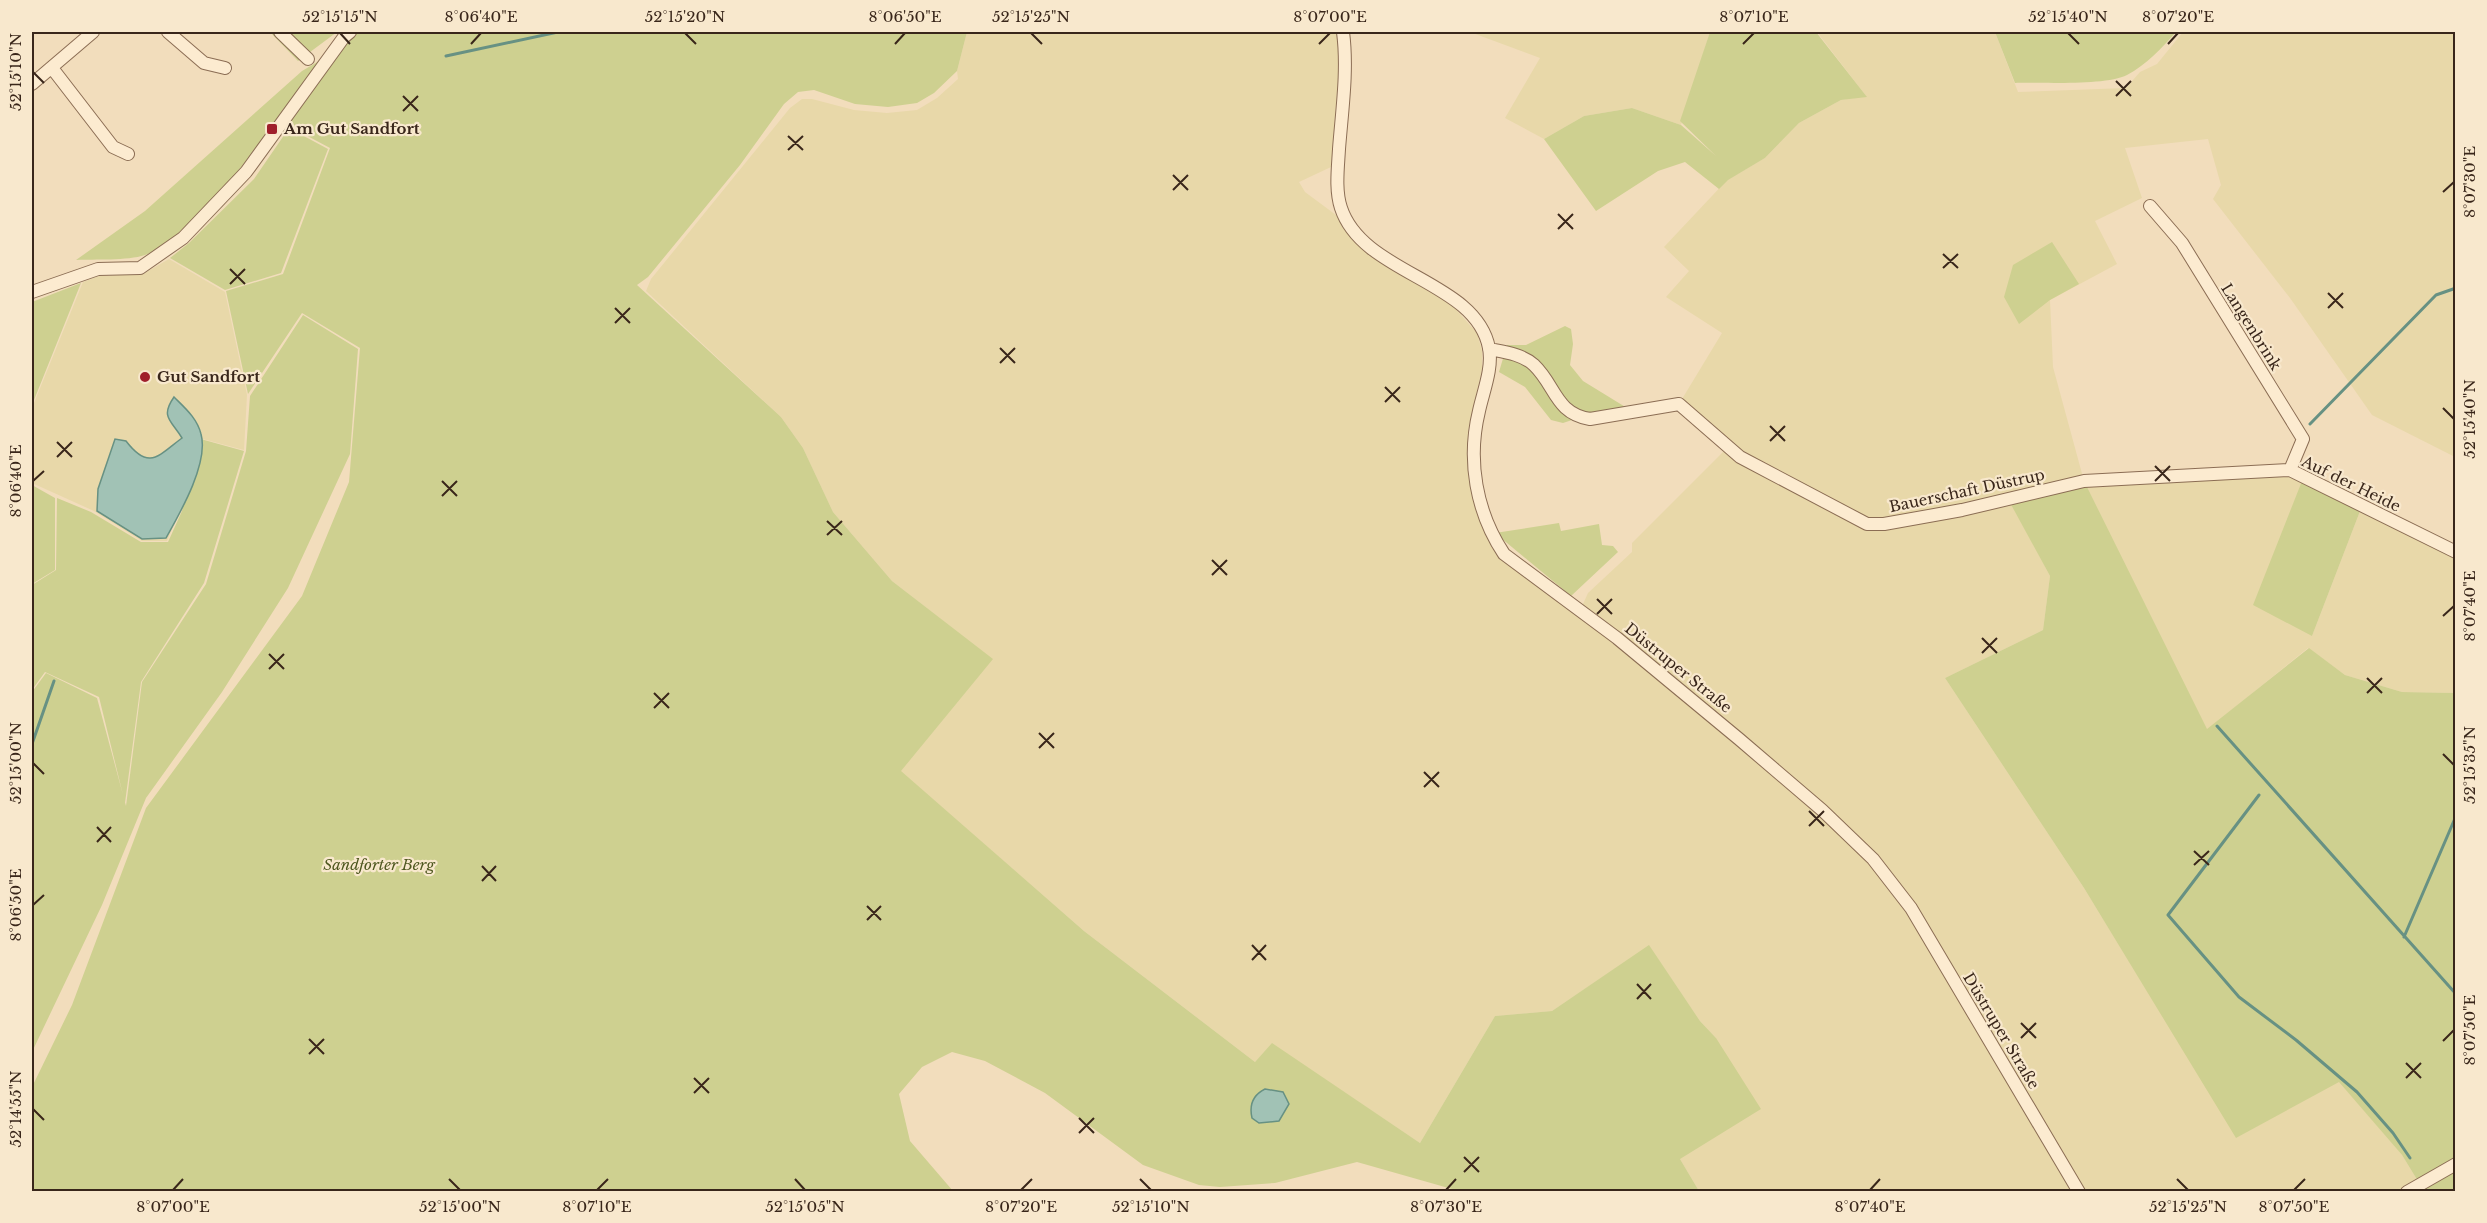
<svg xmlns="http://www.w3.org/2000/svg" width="2487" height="1223" font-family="'Libre Baskerville',serif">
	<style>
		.farmland { fill: #e8d8a9 }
		.green { fill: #ced090 }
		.water { fill: #a1c2b5; stroke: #679183; stroke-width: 1.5 }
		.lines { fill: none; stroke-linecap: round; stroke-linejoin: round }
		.stream { stroke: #679183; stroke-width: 3 }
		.minor-casing { stroke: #8b6d54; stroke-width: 14 }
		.minor { stroke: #fcebd0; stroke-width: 12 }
		.ticks { fill: none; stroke: #39261a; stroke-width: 2 }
		.poi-dot { fill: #9f1f2b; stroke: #f8e8cd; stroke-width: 2 }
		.labels { text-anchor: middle; stroke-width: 4.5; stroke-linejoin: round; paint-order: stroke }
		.poi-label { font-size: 15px; font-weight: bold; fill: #39261a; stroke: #f8e8cd; text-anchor: start }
		.street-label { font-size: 15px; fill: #39261a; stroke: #f8e8cd }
		.park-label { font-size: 15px; font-style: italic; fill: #4e571f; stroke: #f8e8cd }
		.neatline { fill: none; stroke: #39261a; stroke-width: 2 }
		.ticks-label { font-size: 15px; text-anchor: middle; fill: #39261a }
	</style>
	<rect width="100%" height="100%" fill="#f2ddbc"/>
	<path class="farmland" d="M967,32H1337L1340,53L1331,167L1299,182L1305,192L1336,215L1360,246L1452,305L1477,333L1482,351V369L1468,431L1469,470L1477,509L1487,537L1502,558L1578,615L1588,593L1632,552V543L1727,448L1679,404L1722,333L1666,297L1689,271L1664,247L1727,180L1765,158L1799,123L1841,100L1866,96L1817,32H1995L2018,92L2126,88L2140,72L2157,64L2183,32H2455V457L2372,415L2290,298L2213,199L2221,185L2208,139L2125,148L2142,198L2095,221L2117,264L2050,300L2053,367L2084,481L2290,470L2304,476L2312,636L2362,506L2455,552V693L2402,692L2345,675L2308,648L2207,730L2083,481L2009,499L2050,576L2043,630L1945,678L2084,888L2237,1137L2339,1081L2402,1155L2424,1191H1699L1680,1159L1716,1038L1700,1021L1649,946L1552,1011L1495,1016L1420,1143L1272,1044L1255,1062L1084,931L900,771L992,659L892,581L833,512L803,448L781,417L646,291L651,279L790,108L802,99H812L854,110L887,113L917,110L937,98L958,79L957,71Z
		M1470,32H1710L1681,125L1632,108L1584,116L1544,139L1505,118L1540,58Z
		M169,259L225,292L247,395L244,450L195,437L180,511L167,541H142L94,511L32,483V408L83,282L99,276L143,274Z"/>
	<path class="green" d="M270,32H337L298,61Z
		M350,32H967L957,71L934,93L917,103L888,107L855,104L814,90L798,92L784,104L740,165L648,277L637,285L781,417L803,448L833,512L892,581L993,659L901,771L1084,931L1255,1062L1272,1043L1420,1143L1495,1016L1552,1011L1649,945L1700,1021L1716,1038L1761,1109L1680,1159L1699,1191H1459L1357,1162L1275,1183L1220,1187L1199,1185L1143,1165L1045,1093L985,1061L952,1052L922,1067L899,1094L910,1141L953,1191L32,1192V1087L72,1005L146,808L302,596L349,482L360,348L302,313L248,394L226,291L283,274L330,148L283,123Z
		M1710,32H1816L1867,97L1841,100L1799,123L1765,158L1728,180L1719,189L1685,162L1658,171L1596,211L1544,139L1584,116L1632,108L1681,125L1716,156L1680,121Z
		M1995,32H2176C2162,48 2146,65 2127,75C2106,86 2040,82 2015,83Z
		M319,61C282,112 202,234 145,255C127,261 95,259 76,260L145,211L302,71Z
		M289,128L328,149L281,273L225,290L170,258L189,243L254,179Z
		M2052,242L2079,284L2050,300L2019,324L2004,297L2013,265Z
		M81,283L32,405V302Z
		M303,315L358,349L350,454L288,588L222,692L146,798L102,905L32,1052V692L46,673L97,698L126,806L142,682L206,584L246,451L250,396Z
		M1565,326L1571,329L1573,344L1570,365L1583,381L1627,408L1593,413L1563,423L1551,420L1525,387L1499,372L1507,345H1526Z
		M197,438L244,451L204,583L141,682L125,803L99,697L45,672L32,690V585L56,570L57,498L91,512L141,542H168L182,511Z
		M2304,476L2362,506L2312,636L2253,605Z
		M2084,481L2207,729L2309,648L2345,675L2402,692L2455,693V1191H2424L2402,1155L2339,1082L2236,1138L2084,888L1945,678L2043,630L2050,576L2008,499Z
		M32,485L55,498V570L32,584Z
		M1559,523L1561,531L1599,524L1602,545L1613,546L1618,552L1571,596L1495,533Z"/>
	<path class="water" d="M174,397C185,408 197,418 201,434C209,463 180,513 166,538L142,539L97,511L98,489L115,439L126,441C149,471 158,456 182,438C171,420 160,417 174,397Z
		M1265,1089L1283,1092L1289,1104L1279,1121L1259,1123L1252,1118C1249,1105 1253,1095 1265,1089Z"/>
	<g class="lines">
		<path class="stream" d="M446,56L558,32
			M2310,424L2436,295L2456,288
			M2217,726L2456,994
			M32,744L54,681
			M2259,795L2168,915L2239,997L2296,1040L2357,1092L2393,1133L2410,1158
			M2404,937L2456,816"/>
		<defs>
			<path id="minor" d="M168,32L204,63L225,68
				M280,32L308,59
				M1343,32C1348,70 1342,110 1339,149C1338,168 1335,190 1341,208C1363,275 1476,280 1489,348C1493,368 1483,392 1479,411C1467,460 1476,512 1504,554L1617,638L1739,739L1822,810L1873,859L1911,908L2079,1192
				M52,68L113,147L128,154
				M32,84L93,32
				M2150,206L2182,243L2303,439L2290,470
				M32,292L98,269L140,268L183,238L246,172L344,37L350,32
				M1489,349C1504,352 1522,354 1534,365C1556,386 1555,413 1590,419L1679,404L1740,457L1867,524H1884L1962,510L2084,481L2290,470L2456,552
				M2407,1192L2456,1164"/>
		</defs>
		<use href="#minor" class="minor-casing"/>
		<use href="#minor" class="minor"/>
	</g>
	<path class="ticks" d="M340,33L350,44M685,33L696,44M1031,33L1042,44M2068,33L2079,44M471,44L481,33M895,44L905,33M1319,44L1330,33M1743,44L1754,33M2168,44L2178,33M33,72L44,83M2116,81L2131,96M403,96L418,111M2116,96L2131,81M403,111L418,96M788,136L803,150M788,150L803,136M1173,175L1188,190M1173,190L1188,175M2443,192L2454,182M1558,214L1573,229M1558,229L1573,214M1943,254L1958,268M1943,268L1958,254M230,269L245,284M230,284L245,269M2328,293L2343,308M615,308L630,323M2328,308L2343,293M615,323L630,308M1000,348L1015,363M1000,363L1015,348M1385,387L1400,402M1385,402L1400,387M2443,408L2454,419M1770,426L1785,441M1770,441L1785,426M57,442L72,457M57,457L72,442M2155,466L2170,481M33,481L44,471M442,481L457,496M2155,481L2170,466M442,496L457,481M827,521L842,535M827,535L842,521M1212,560L1227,575M1212,575L1227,560M1597,599L1612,614M1597,614L1612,599M2443,616L2454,606M1982,638L1997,653M1982,653L1997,638M269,654L284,669M269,669L284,654M2367,678L2382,693M654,693L669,708M2367,693L2382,678M654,708L669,693M1039,733L1054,748M1039,748L1054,733M2443,754L2454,765M33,763L44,774M1424,772L1439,787M1424,787L1439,772M1809,811L1824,826M1809,826L1824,811M97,827L111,842M97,842L111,827M2194,851L2209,865M2194,865L2209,851M482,866L496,881M482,881L496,866M33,905L44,895M867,906L881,920M867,920L881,906M1252,945L1266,960M1252,960L1266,945M1637,984L1651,999M1637,999L1651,984M2021,1023L2036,1038M2021,1038L2036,1023M309,1039L324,1054M2443,1041L2454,1030M309,1054L324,1039M2406,1063L2421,1078M694,1078L709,1093M2406,1078L2421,1063M694,1093L709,1078M33,1109L44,1120M1079,1118L1094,1133M1079,1133L1094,1118M1464,1157L1479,1172M1464,1172L1479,1157M449,1179L460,1190M795,1179L805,1190M1140,1179L1151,1190M2177,1179L2188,1190M173,1190L183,1179M597,1190L608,1179M1021,1190L1032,1179M1446,1190L1456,1179M1870,1190L1880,1179M2294,1190L2305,1179"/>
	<g class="poi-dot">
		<rect x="266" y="123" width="12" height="12" rx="3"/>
		<circle cx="145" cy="377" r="6"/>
	</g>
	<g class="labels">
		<g class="poi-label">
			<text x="284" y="134">Am Gut Sandfort</text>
			<text x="157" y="382">Gut Sandfort</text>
		</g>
		<g class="street-label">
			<text transform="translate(2251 327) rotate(58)" y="5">Langenbrink</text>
			<text transform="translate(2351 484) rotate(26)" y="5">Auf der Heide</text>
			<text transform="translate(1967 491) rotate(-12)" y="5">Bauerschaft Düstrup</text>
			<text transform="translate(1678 668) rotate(39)" y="5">Düstruper Straße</text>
			<text transform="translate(2001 1031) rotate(59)" y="5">Düstruper Straße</text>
		</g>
		<g class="park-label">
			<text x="379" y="870">Sandforter Berg</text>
		</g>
	</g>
	<rect width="2487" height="1223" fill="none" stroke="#f8e8cd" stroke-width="66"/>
	<rect x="33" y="33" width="2421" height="1157" class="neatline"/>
	<g class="ticks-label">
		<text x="340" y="22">52°15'15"N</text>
		<text x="481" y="22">8°06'40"E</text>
		<text x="685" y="22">52°15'20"N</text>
		<text x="905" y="22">8°06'50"E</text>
		<text x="1031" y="22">52°15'25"N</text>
		<text x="1330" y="22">8°07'00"E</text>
		<text x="1754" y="22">8°07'10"E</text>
		<text x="2068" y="22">52°15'40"N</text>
		<text x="2178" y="22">8°07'20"E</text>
		<text transform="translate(16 72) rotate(-90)" y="5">52°15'10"N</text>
		<text transform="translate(2470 182) rotate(-90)" y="5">8°07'30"E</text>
		<text transform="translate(2470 419) rotate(-90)" y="5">52°15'40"N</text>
		<text transform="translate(16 481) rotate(-90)" y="5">8°06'40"E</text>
		<text transform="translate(2470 606) rotate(-90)" y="5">8°07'40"E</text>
		<text transform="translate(16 763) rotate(-90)" y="5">52°15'00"N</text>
		<text transform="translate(2470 765) rotate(-90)" y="5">52°15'35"N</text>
		<text transform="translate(16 905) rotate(-90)" y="5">8°06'50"E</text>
		<text transform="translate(2470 1030) rotate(-90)" y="5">8°07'50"E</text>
		<text transform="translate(16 1109) rotate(-90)" y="5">52°14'55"N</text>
		<text x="173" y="1212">8°07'00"E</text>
		<text x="460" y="1212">52°15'00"N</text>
		<text x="597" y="1212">8°07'10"E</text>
		<text x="805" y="1212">52°15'05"N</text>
		<text x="1021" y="1212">8°07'20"E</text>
		<text x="1151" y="1212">52°15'10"N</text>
		<text x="1446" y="1212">8°07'30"E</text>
		<text x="1870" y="1212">8°07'40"E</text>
		<text x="2188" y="1212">52°15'25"N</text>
		<text x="2294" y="1212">8°07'50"E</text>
	</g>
</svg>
